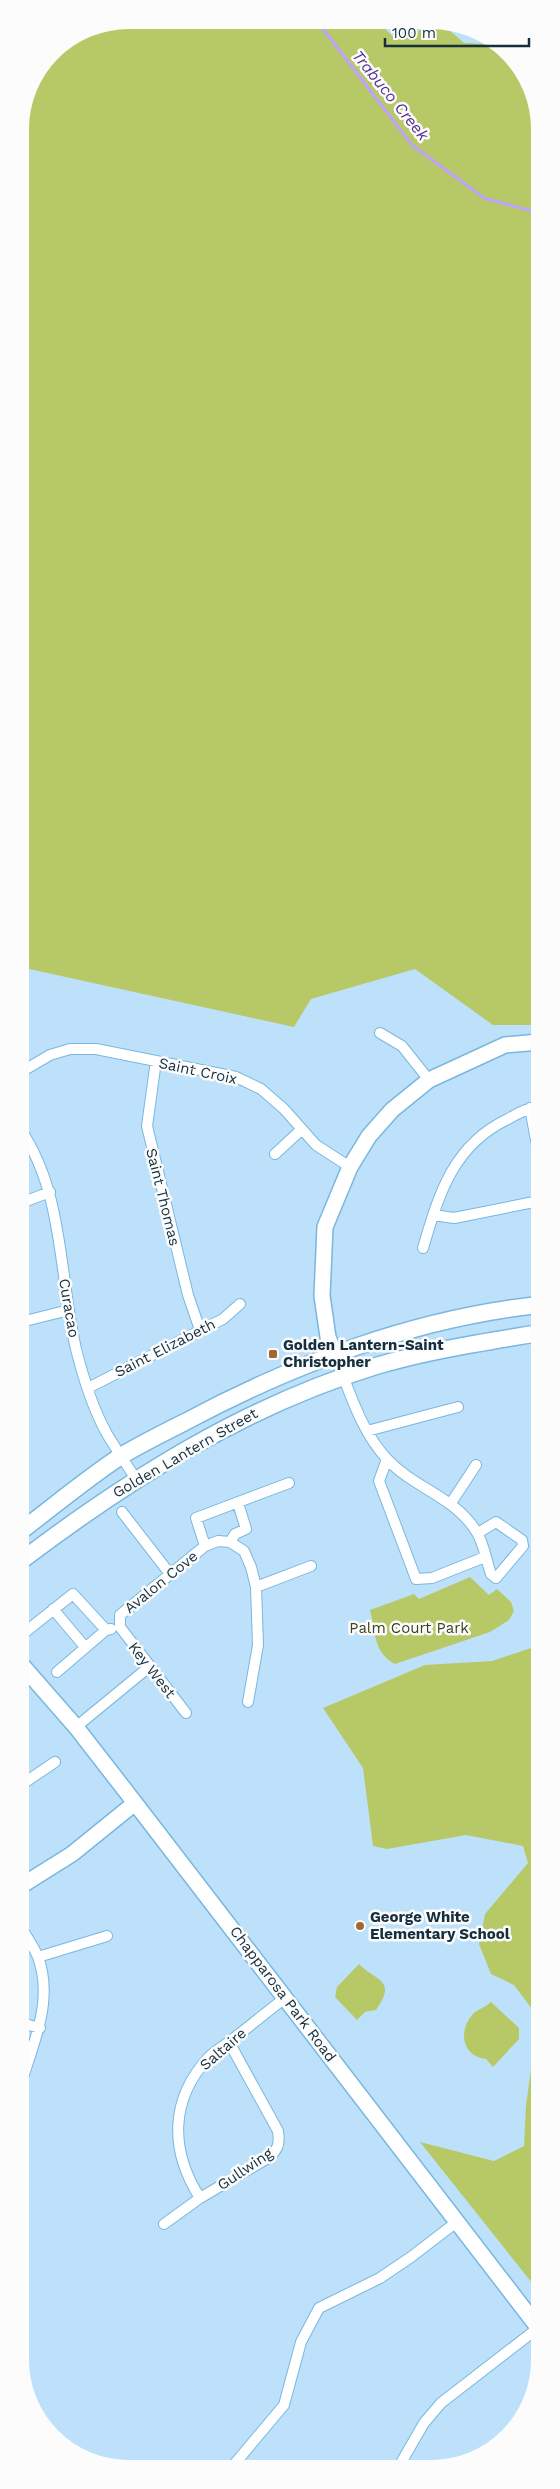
<svg xmlns="http://www.w3.org/2000/svg" width="560" height="2489" font-family="'Work Sans',sans-serif">
	<style>
		.green { fill: #b7c966 }
		.lines { fill: none; stroke-linecap: round; stroke-linejoin: round }
		.stream { stroke: #bea2fb; stroke-width: 3 }
		.street-casing { stroke: #79b7df; stroke-width: 12 }
		.secondary-casing { stroke: #79b7df; stroke-width: 18 }
		.primary-casing { stroke: #79b7df; stroke-width: 19 }
		.street { stroke: #fff; stroke-width: 10 }
		.secondary { stroke: #fff; stroke-width: 15 }
		.primary { stroke: #fff; stroke-width: 16 }
		.poi-dot { fill: #a5652f; stroke: #fcfcfc; stroke-width: 2 }
		.labels { text-anchor: middle; stroke-width: 5; stroke-linejoin: round; paint-order: stroke }
		.street-label { font-size: 15px; fill: #152f3f; stroke: #fcfcfc }
		.poi-label { font-size: 15px; font-weight: bold; fill: #152f3f; stroke: #fcfcfc; text-anchor: start }
		.park-label { font-size: 15px; fill: #3c431a; stroke: #fcfcfc }
		.water-label { font-size: 16px; font-style: italic; fill: #562d92; stroke: #fcfcfc }
	</style>
	<rect width="100%" height="100%" fill="#bde1fa"/>
	<path class="green" d="M129,20L379,22L396,40L440,22L464,43L490,44L513,57L539,115V1025H493L415,969L311,999L294,1027L20,967V122L31,81L52,52L88,28Z
		M470,1577L489,1595L497,1589L511,1602L514,1611L509,1620L490,1632L395,1664C373,1652 376,1633 370,1610L414,1594L419,1599Z
		M540,1645V2293L420,2142L494,2161L524,2146L526,2106L538,2017L514,1985L491,1974L479,1944L485,1914L528,1863L523,1846L466,1835L387,1849L373,1846L363,1768L323,1708L425,1665L492,1661Z
		M359,1964C375,1981 398,1979 376,2010L365,2012L357,2020L335,1997L337,1987Z
		M491,2002L519,2028V2039L493,2067L486,2059C462,2056 458,2032 472,2015C477,2009 485,2008 491,2002Z"/>
	<g class="lines">
		<path class="stream" d="M311,21L323,29L412,145L484,198L539,213"/>
		<defs>
			<path id="street" d="M380,1033L402,1046L429,1080
				M156,1061L147,1126L188,1295L200,1330
				M21,1072L50,1055L70,1049H96L236,1077L261,1089L284,1109L316,1145L350,1167
				M530,1108L539,1156
				M21,1130C64,1194 59,1276 76,1349C83,1377 93,1409 107,1434C116,1449 126,1464 136,1479
				M275,1154L301,1130
				M21,1203L50,1192
				M433,1215L454,1218L539,1201
				M423,1248C439,1194 453,1145 508,1119C518,1113 528,1108 539,1106
				M21,1322L69,1310
				M335,1355C349,1390 361,1432 388,1460C414,1488 455,1497 476,1531C484,1543 486,1560 491,1574L496,1578L523,1546L522,1540L496,1522L478,1533
				M88,1388L223,1319L240,1304
				M367,1431L458,1407
				M387,1459L379,1481L416,1579L432,1578L485,1557
				M451,1503L476,1465
				M122,1512L170,1574
				M230,1542L244,1551L251,1567L256,1587L258,1645L248,1702
				M230,1542L235,1534L246,1529L238,1503
				M205,1546L196,1518L289,1483
				M256,1587L311,1566
				M53,1609L85,1647
				M120,1627V1615L205,1546L218,1541L230,1542
				M120,1627L186,1713
				M24,1633L73,1594L106,1630
				M57,1672L106,1630L111,1629
				M76,1727L149,1667
				M21,1785L55,1762
				M21,1927C26,1936 34,1947 38,1957C54,2001 33,2043 21,2084
				M38,1957L107,1936
				M21,2023L40,2028
				M21,2191V2204
				M200,2198C170,2151 169,2100 209,2057C216,2050 226,2045 234,2038C251,2025 268,2011 285,1998
				M164,2224L200,2198L268,2158C278,2150 280,2144 278,2131L229,2042
				M232,2467L284,2405L301,2342L319,2308L380,2278L411,2257L458,2221
				M398,2468L424,2423L441,2403L538,2328"/>
			<path id="secondary" d="M335,1355L328,1337L322,1296L325,1227L350,1167L369,1136L392,1110L429,1080L505,1045L539,1042
				M21,1664L76,1727L135,1803L540,2330
				M21,1886L72,1854L135,1803"/>
			<path id="primary" d="M21,1531C54,1506 86,1479 121,1456C141,1444 163,1433 185,1422C293,1364 416,1318 539,1305
				M21,1561C129,1479 245,1406 376,1366C430,1350 485,1342 539,1333"/>
		</defs>
		<use href="#street" class="street-casing"/>
		<use href="#secondary" class="secondary-casing"/>
		<use href="#primary" class="primary-casing"/>
		<use href="#street" class="street"/>
		<use href="#secondary" class="secondary"/>
		<use href="#primary" class="primary"/>
	</g>
	<g class="poi-dot">
		<rect x="268" y="1349" width="10" height="10" rx="2.5"/>
		<circle cx="360" cy="1926" r="5"/>
	</g>
	<g class="labels">
		<g class="street-label">
			<text transform="translate(198 1071) rotate(12)" y="5">Saint Croix</text>
			<text transform="translate(163 1197) rotate(76)" y="5">Saint Thomas</text>
			<text transform="translate(69 1308) rotate(80)" y="5">Curacao</text>
			<text transform="translate(165 1348) rotate(-27)" y="5">Saint Elizabeth</text>
			<text transform="translate(185 1453) rotate(-30)" y="5">Golden Lantern Street</text>
			<text transform="translate(161 1582) rotate(-39)" y="5">Avalon Cove</text>
			<text transform="translate(152 1670) rotate(52)" y="5">Key West</text>
			<text transform="translate(283 1994) rotate(53)" y="5">Chapparosa Park Road</text>
			<text transform="translate(223 2049) rotate(-41)" y="5">Saltaire</text>
			<text transform="translate(245 2169) rotate(-34)" y="5">Gullwing</text>
		</g>
		<g class="poi-label">
			<text x="283" y="1350">Golden Lantern-Saint<tspan x="283" dy="17">Christopher</tspan></text>
			<text x="370" y="1922">George White<tspan x="370" dy="17">Elementary School</tspan></text>
		</g>
		<g class="park-label">
			<text x="409" y="1633">Palm Court Park</text>
		</g>
		<g class="water-label">
			<text transform="translate(391 95) rotate(51)" y="6">Trabuco Creek</text>
		</g>
	</g>
	<path d="M0 0H560V2489H0ZM129 29H431A100 100 0 0 1 531 129V2360A100 100 0 0 1 431 2460H129A100 100 0 0 1 29 2360V129A100 100 0 0 1 129 29Z" fill="#fcfcfc" fill-rule="evenodd"/>
	<path d="M385 38v8h144v-8" fill="none" stroke="#152f3f" stroke-width="2.5"/>
	<text x="392" y="38" font-size="15" fill="#152f3f" stroke="#fcfcfc" stroke-width="4" paint-order="stroke">100 m</text>
</svg>
